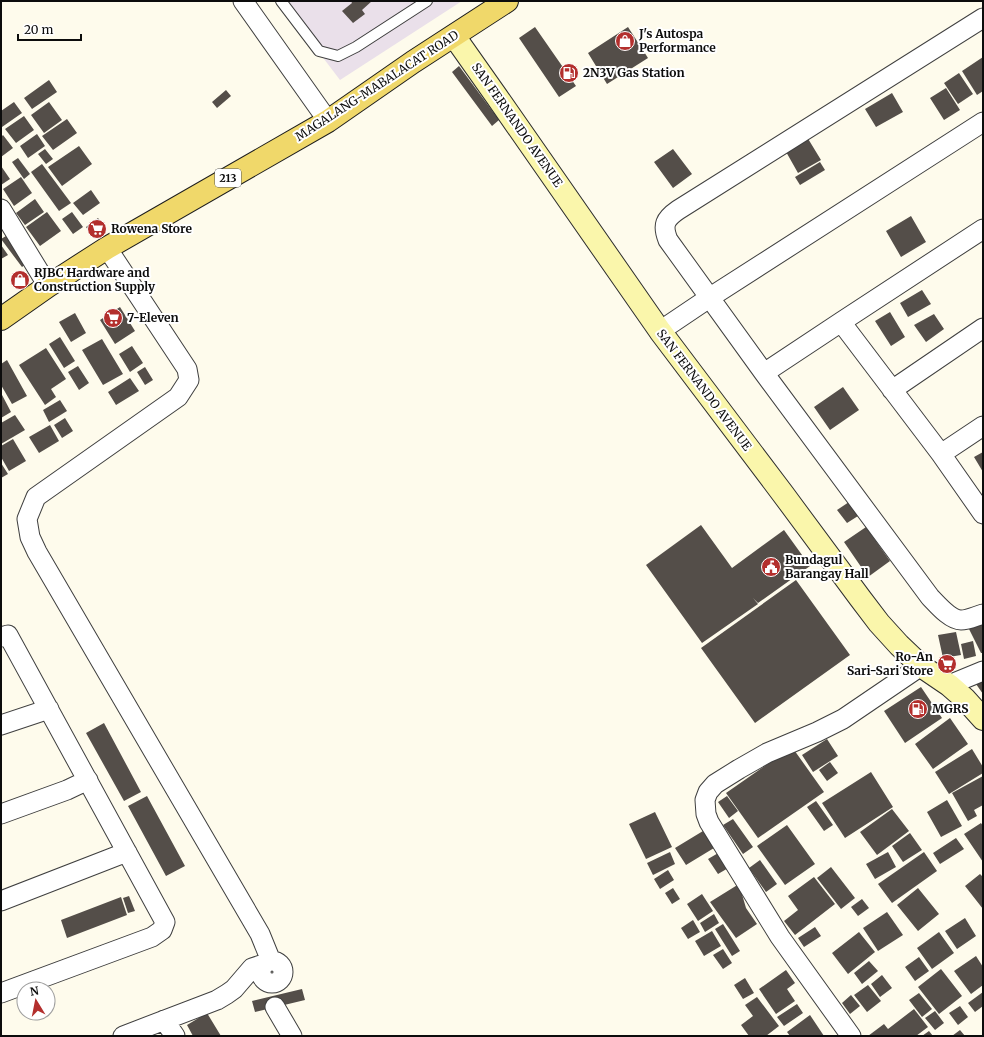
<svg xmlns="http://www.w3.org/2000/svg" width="984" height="1037" font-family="Merriweather,serif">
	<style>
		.industrial { fill: #eae0ea }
		.building { fill: #544e49 }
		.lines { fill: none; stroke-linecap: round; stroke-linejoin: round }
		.service-casing { stroke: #3f3f3f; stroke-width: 12 }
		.minor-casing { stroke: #3f3f3f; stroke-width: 21 }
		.secondary-casing { stroke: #2e2e2e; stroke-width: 24 }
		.primary-casing { stroke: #1d1d1d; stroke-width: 24 }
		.service { stroke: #fff; stroke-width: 10 }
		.minor { stroke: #fff; stroke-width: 19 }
		.secondary { stroke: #faf6ab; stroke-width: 22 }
		.primary { stroke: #f0d86a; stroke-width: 22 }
		.labels { text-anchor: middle; stroke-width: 4; stroke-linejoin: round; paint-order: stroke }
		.shield { fill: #fff; stroke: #555; stroke-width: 1 }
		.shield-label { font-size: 11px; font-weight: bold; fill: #0c0c0c }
		.poi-label { font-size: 12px; font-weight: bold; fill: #0c0c0c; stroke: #fff; text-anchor: start }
		.street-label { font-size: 12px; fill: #0c0c0c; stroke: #fff }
	</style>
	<rect width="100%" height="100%" fill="#fefbec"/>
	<path class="industrial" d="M280,1H462L340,80Z"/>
	<path class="building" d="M351,1H372L362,10L365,14L353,23L342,11L352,3Z
		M535,27L576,86L559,97L519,38Z
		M628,27L648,58L607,84L588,53Z
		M983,57V91L977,95L962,71Z
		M459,66L499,120L492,126L452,72Z
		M959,73L973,94L958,104L944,83Z
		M49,80L57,92L32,109L24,98Z
		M946,88L960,110L944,120L930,98Z
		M226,90L231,96L217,108L212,102Z
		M892,93L903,112L876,127L865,109Z
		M14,102L22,113L2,127L1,125V111Z
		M49,102L62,120L44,133L31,115Z
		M24,116L34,130L16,143L5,129Z
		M67,119L77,133L53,150L42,136Z
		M37,134L45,146L28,158L20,146Z
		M3,135L13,148L1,157V137Z
		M807,137L821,160L798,173L785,150Z
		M79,146L92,164L62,186L48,167Z
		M45,149L53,159L46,164L38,154Z
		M673,149L692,174L673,188L654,162Z
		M18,158L30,174L24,179L12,162Z
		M820,162L825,170L800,185L795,177Z
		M42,164L71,203L59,211L31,172Z
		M1,166L10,179L1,185Z
		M21,177L32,193L14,206L3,189Z
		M91,190L100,203L83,215L73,203Z
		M35,199L44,212L25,225L16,213Z
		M47,212L61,231L40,246L26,227Z
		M72,212L83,227L73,234L62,219Z
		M911,216L926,242L901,257L886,231Z
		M98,218L105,227L92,236L86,227Z
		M11,233L31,260L22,267L1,239Z
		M1,245L8,255L1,259Z
		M922,290L931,304L908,317L900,303Z
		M120,307L135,331L115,344L100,320Z
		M890,312L905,337L891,346L875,321Z
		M75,313L86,333L71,342L59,322Z
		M934,314L944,329L926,342L914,325Z
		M60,337L75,361L64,368L49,344Z
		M102,339L123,374L103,385L82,350Z
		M132,346L143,363L130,372L119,354Z
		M46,348L66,379L51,389L56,397L45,405L19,365Z
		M7,360L27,396L12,404L1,385V364Z
		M78,366L89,383L79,390L68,372Z
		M145,367L153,380L145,385L137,372Z
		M130,378L139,391L116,405L108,392Z
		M843,387L859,410L830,430L814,407Z
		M1,393L11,412L1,418Z
		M60,400L67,411L49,422L43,410Z
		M15,415L25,430L1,444V423Z
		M65,418L73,431L62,438L54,425Z
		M50,425L59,441L39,453L29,437Z
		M13,439L26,461L9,471L1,457V446Z
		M983,452V472L974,457Z
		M1,463L8,474L1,478Z
		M849,502L858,516L847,523L837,510Z
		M701,525L732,568L784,530L810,566L758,603L753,598L758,604L702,643L646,565Z
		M866,527L890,561L868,577L844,542Z
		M796,580L850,655L755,723L701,648Z
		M983,622V653H981L969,629Z
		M956,632L961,655L943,658L938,635Z
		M973,641L976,656L964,659L961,644Z
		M983,680V694L976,684Z
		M921,687L942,718L905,743L884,711Z
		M950,718L968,744L933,769L915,744Z
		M104,723L141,792L124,801L86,733Z
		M827,739L838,756L813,772L802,755Z
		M792,747L824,792L758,838L726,793Z
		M972,749L983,767V773L949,794L935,772Z
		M830,762L838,773L827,781L819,770Z
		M871,772L893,807L845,838L822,803Z
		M983,776V805L974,810L977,816L968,821L952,793Z
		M147,796L185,866L166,876L128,806Z
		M727,796L738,811L729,818L718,802Z
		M947,800L962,826L941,837L927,812Z
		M816,801L833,825L824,831L807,807Z
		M892,809L909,831L877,855L860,832Z
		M655,812L672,847L646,859L629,824Z
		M733,819L753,847L743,854L723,825Z
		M981,823L983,826V862L964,834Z
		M787,825L815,864L785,885L757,846Z
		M703,831L714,848L686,865L675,848Z
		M910,833L922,850L903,862L892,846Z
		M956,838L964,849L940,864L933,853Z
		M670,852L675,864L653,875L647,863Z
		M720,852L730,867L718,874L708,859Z
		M888,852L896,867L875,879L866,864Z
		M924,852L937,871L892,903L878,884Z
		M760,860L777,884L766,892L749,868Z
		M831,867L855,898L841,909L817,878Z
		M668,870L674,880L660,889L654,879Z
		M980,874L983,877V909L965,886Z
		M814,877L835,904L795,935L784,921L798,910L788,896Z
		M739,884L746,908L757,924L736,938L710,902Z
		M673,888L680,899L672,904L665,893Z
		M918,888L939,914L918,931L897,905Z
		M702,894L713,911L698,921L687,904Z
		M129,896L135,911L128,913L123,898Z
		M121,897L127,915L67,938L61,920Z
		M862,899L869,908L858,916L851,907Z
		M887,912L903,935L878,951L863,928Z
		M714,914L719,923L705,932L700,923Z
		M965,918L976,936L957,949L945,931Z
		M693,920L700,932L688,939L681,928Z
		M723,924L740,951L732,956L715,929Z
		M815,927L821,936L804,947L798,938Z
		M712,931L721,946L704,956L695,941Z
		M859,932L875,952L848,974L832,953Z
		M939,932L954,953L932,969L917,948Z
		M723,949L732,963L723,969L713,955Z
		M976,956L983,967V985L971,994L954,971Z
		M919,957L929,971L915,981L905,967Z
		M869,961L878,971L862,984L854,973Z
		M941,969L962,996L939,1014L918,987Z
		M786,970L795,983L787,989L795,1001L776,1014L759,989Z
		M882,975L892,988L880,997L871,984Z
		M745,978L754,993L743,999L734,985Z
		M868,985L881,1001L867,1012L854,995Z
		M302,989L305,1000L255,1012L252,1001Z
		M983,992V1006L975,1012L968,1003Z
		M919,993L932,1009L922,1017L909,1000Z
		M851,995L860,1006L850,1014L842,1003Z
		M757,997L779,1026L766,1036H749L741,1025L753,1016L745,1005Z
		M797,1004L803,1013L784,1026L777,1017Z
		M960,1006L968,1017L958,1025L949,1013Z
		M914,1009L928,1027L916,1036H868L884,1024L888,1029Z
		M935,1011L944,1023L935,1030L925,1018Z
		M207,1013L221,1036H193L187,1025Z
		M810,1015L824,1036H790L787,1032Z
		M960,1030L965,1036H952Z
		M929,1031L933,1036H922Z"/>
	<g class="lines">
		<defs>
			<path id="service" d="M281,1L319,51L338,56L356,47L427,1"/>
			<path id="minor" d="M243,1L328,121
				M983,18L678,210C665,219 662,225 668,240L764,373L930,597C937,604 950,620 961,620C968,620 976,616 983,614
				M1,209L48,286
				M107,248L187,369L189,380L178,397L36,497L27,519L30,537L37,552L260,934L271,961
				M841,322L941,454L983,514
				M660,331L709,298L983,122
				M764,373L841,322L983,229
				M892,390L983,328
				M941,454L983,426
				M1,637L8,635L165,922L162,930L152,937L1,993
				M949,685L983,671
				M1,725L49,709
				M1,814L67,790L88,780
				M1,901L127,852
				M261 972a11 11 0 1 1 22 0a11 11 0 1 1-22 0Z
				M275,1007L292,1036
				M164,1020L175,1036
				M123,1036L217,1000L227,994L234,989L252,968L264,964
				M851,1036L780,937L709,822L706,814L705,800L708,792L715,784L739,769L767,753L817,732L843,719L921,666"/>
			<path id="secondary" d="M454,36L497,97L660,331L783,494L860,598L879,623L899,645L921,666L949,685L965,699L983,719"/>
			<path id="primary" d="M1,319L48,286L107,248L328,121L413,62L507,1"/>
		</defs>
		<use href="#service" class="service-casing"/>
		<use href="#minor" class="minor-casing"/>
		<use href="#secondary" class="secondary-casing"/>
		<use href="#primary" class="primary-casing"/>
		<use href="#service" class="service"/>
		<use href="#minor" class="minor"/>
		<use href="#secondary" class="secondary"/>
		<use href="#primary" class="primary"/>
	</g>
	<defs>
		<symbol id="shop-disc" viewBox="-11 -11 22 22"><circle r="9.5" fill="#b32f2d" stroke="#fff"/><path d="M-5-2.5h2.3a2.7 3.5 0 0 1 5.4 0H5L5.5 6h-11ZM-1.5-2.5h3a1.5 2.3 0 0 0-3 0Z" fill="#fff"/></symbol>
		<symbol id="fuel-disc" viewBox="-11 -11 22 22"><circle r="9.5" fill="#b32f2d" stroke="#fff"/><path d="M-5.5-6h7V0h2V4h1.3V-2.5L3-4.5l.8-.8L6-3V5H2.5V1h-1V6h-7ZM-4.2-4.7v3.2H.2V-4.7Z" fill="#fff"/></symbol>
		<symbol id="supermarket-disc" viewBox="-11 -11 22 22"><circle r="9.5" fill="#b32f2d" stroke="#fff"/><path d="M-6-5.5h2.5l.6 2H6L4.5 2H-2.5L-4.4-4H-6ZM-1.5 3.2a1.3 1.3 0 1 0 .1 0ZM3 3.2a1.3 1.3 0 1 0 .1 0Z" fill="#fff"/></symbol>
		<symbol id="civic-disc" viewBox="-11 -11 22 22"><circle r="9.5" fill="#b32f2d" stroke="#fff"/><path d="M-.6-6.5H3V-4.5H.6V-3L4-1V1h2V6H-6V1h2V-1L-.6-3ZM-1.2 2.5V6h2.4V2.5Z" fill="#fff"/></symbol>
	</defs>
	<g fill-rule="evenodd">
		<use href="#shop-disc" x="614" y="30" width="22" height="22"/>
		<use href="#fuel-disc" x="558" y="62" width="22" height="22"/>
		<use href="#supermarket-disc" x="86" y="218" width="22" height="22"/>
		<use href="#shop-disc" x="9" y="269" width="22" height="22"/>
		<use href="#supermarket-disc" x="102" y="307" width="22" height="22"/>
		<use href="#civic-disc" x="760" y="556" width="22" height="22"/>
		<use href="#supermarket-disc" x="936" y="653" width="22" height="22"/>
		<use href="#fuel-disc" x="907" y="698" width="22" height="22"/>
	</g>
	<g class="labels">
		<rect class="shield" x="215" y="169" width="26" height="18" rx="3"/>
		<g class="shield-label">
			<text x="228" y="182">213</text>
		</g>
		<g class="poi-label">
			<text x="639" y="38">J's Autospa<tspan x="639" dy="14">Performance</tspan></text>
			<text x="583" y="77">2N3V Gas Station</text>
			<text x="111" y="233">Rowena Store</text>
			<text x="34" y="277">RJBC Hardware and<tspan x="34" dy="14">Construction Supply</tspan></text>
			<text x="127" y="322">7-Eleven</text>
			<text x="785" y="564">Bundagul<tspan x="785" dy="14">Barangay Hall</tspan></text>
			<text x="933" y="661" text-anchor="end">Ro-An<tspan x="933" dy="14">Sari-Sari Store</tspan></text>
			<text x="932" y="713">MGRS</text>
		</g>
		<g class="street-label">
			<text transform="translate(377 86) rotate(-33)" y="4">MAGALANG-MABALACAT ROAD</text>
			<text transform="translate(517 125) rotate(55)" y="4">SAN FERNANDO AVENUE</text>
			<text transform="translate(704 390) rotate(53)" y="4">SAN FERNANDO AVENUE</text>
		</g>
	</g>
	<rect width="984" height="1037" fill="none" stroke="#0c0c0c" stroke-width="4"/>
	<g transform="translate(36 1001) rotate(350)"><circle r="19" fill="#ffffff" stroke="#9e9e9e"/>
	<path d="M0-3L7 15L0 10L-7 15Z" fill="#b32f2d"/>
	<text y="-6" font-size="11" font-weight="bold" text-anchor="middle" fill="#0c0c0c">N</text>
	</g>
	<path d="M18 34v6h63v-6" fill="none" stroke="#0c0c0c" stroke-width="2"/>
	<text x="24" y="34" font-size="12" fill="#0c0c0c" stroke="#ffffff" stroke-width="3" paint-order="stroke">20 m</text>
</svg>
